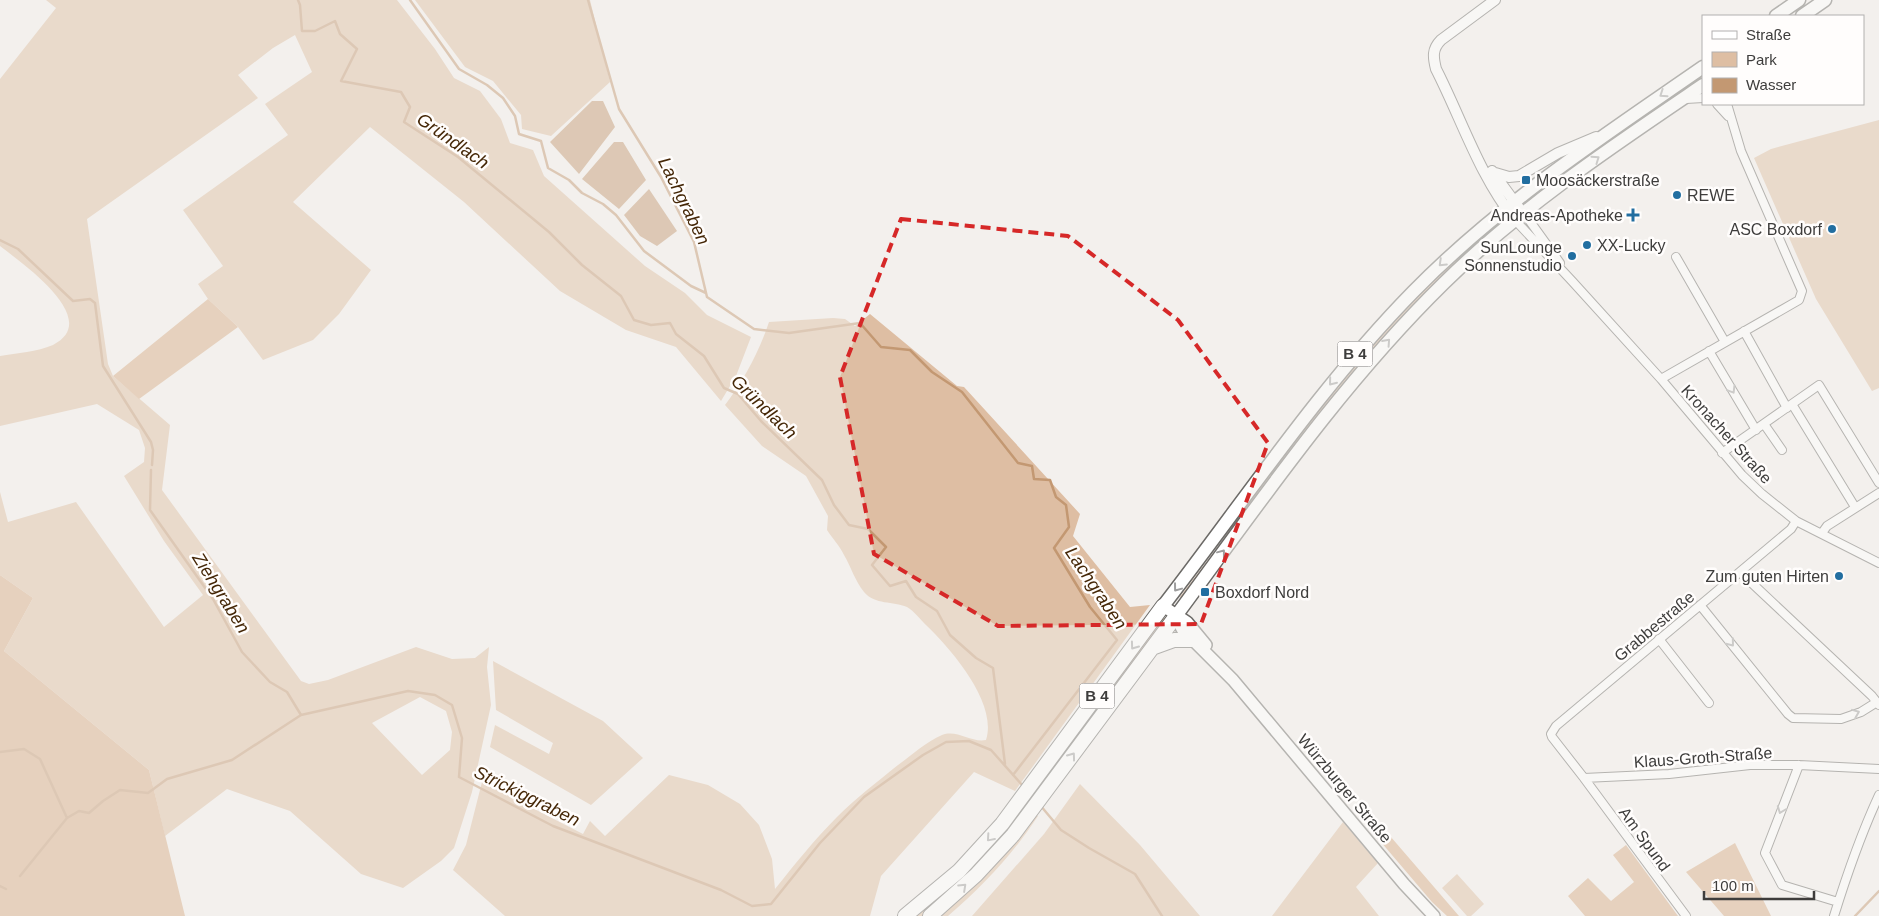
<svg xmlns="http://www.w3.org/2000/svg" width="1879" height="916" font-family="Arial,sans-serif">
	<style>
		.green { fill: #debea3; fill-rule: evenodd }
		.forest { fill: #d7ab85 }
		.water { fill: #c39872 }
		.lines { fill: none; stroke-linecap: round; stroke-linejoin: round }
		.stream { stroke: #c39872; stroke-width: 2.5 }
		.minor-casing { stroke: #6c6a67; stroke-width: 10 }
		.tertiary-casing { stroke: #6c6a67; stroke-width: 12 }
		.secondary-casing { stroke: #6c6a67; stroke-width: 14 }
		.primary-casing { stroke: #6c6a67; stroke-width: 15 }
		.trunk-casing { stroke: #6c6a67; stroke-width: 16 }
		.minor { stroke: #fff; stroke-width: 8 }
		.tertiary { stroke: #fff; stroke-width: 10 }
		.secondary { stroke: #fff; stroke-width: 11 }
		.primary { stroke: #fff; stroke-width: 12 }
		.trunk { stroke: #fff; stroke-width: 14 }
		.oneway { stroke: #9e9e9e }
		.marked { fill: none; stroke: #d62828; stroke-width: 4; stroke-dasharray: 10 6; stroke-linejoin: round }
		.poi-dot { fill: #226ea0; stroke: #fffdfc; stroke-width: 2 }
		.labels { text-anchor: middle; stroke-width: 5; stroke-linejoin: round; paint-order: stroke }
		.shield { fill: #fffdfc; stroke: #787776; stroke-width: 1 }
		.shield-label { font-size: 15px; font-weight: bold; fill: #3e3d3c }
		.poi-label { font-size: 16px; fill: #3e3d3c; stroke: #fffdfc; text-anchor: start }
		.street-label { font-size: 16px; fill: #3e3d3c; stroke: #fffdfc }
		.water-label { font-size: 18px; font-style: italic; fill: #452707; stroke: #fffdfc }
	</style>
	<rect width="100%" height="100%" fill="#f3f0ed"/>
	<path class="green" d="M46,0H397L435,49L454,78L480,91L501,119L510,143L533,150L544,176L645,266L685,293L707,315L751,337L736,376L721,401L676,347L626,330L560,291L464,202L370,127L293,202L371,270L339,314L313,340L263,360L238,327L208,299L198,284L223,266L183,210L288,135L265,104L312,72L295,35L273,48L238,75L258,98L87,219L108,364L113,376L170,425L162,490L301,681L309,684L328,680L416,647L452,659L475,658L489,647L487,667L491,705L472,792L454,848L441,861L403,888L361,874L290,811L227,789L165,836L149,770L4,651L33,598L0,575V492L8,522L76,502L164,627L203,595L164,541L124,476L144,462L145,448L139,430L97,404L0,426V356C17,353 37,352 53,345C104,319 20,262 0,246V79L56,8ZM420,697L446,711L452,732L450,750L422,775L372,723Z
		M415,0H590L610,82L551,136L522,129L521,115L493,81L465,67Z
		M1703,72V81L1532,201L1531,199L1610,136Z
		M1879,120V388L1872,391L1816,299L1754,158L1771,149Z
		M1505,215L1507,217L1465,253L1429,289L1183,599L1180,597L1224,539L1248,501L1363,353L1444,268Z
		M870,314L957,386L964,387L1080,514L1073,536L1130,607L1150,605L1015,791L974,772L881,876L870,916H505L453,870L466,845L482,782L583,834L590,821L605,836L669,775L708,785L740,804L759,825L772,859L775,889C795,864 815,839 837,817C856,798 877,782 898,765C912,755 926,742 942,735C957,729 971,743 986,740C998,703 951,649 926,625C921,620 914,611 907,607C893,601 875,605 864,592C855,581 851,567 844,555C840,546 832,538 827,530L828,516L806,476L762,446L725,405C744,380 759,352 769,322L833,318L845,319L855,326Z
		M1167,617L1001,843L924,916H912L934,899L1162,619Z
		M493,661L603,721L643,758L591,805L490,747L495,725L549,754L553,743L496,710Z
		M1080,784L1140,845L1200,916H972L1044,834Z
		M1035,814L1038,816C1013,854 983,886 948,916H938Z
		M1343,822L1378,863L1356,887L1379,916H1272Z
		M1457,874L1484,904L1471,916H1467L1442,888Z"/>
	<path class="forest" d="M208,299L238,327L139,399L113,376Z
		M0,575L33,598L4,651L149,770L185,916H0Z
		M1378,822L1459,916H1447L1432,902L1369,828Z
		M1735,843L1771,916H1724L1686,872Z
		M1626,845L1678,916H1585L1568,896L1588,878L1611,901L1634,882L1613,855Z"/>
	<path class="water" d="M592,101H603L615,127L579,174L550,142Z
		M614,142H623L646,180L619,209L582,179Z
		M649,189L677,231L657,246L640,236L624,215Z"/>
	<g class="lines">
		<path class="stream" d="M298,0L300,5L302,31H315L335,21L340,34L357,49L341,81L401,92L410,107L404,122L458,157L549,232L582,265L621,296L634,320L651,325L670,323L676,334L704,356L724,388L738,394L761,421L822,480L834,505L849,525L868,529L886,547L872,565L890,586L906,581L916,597L937,611L950,635L976,658L993,668L1005,764
			M410,0L459,69L487,85L503,98L515,116L519,134L541,141L548,168L569,180L582,193L603,204L616,215L644,251L691,286L706,293
			M588,0L619,109L661,177L694,242L707,297L754,329L789,333L860,323L881,347L910,350L932,372L962,392L1018,463L1032,466L1034,479L1050,480L1056,497L1066,505L1069,527L1054,548L1090,607L1117,640L1013,775
			M0,240L18,249L73,301L90,299L95,303L103,366L151,442L153,450L152,465
			M151,470L150,510L213,599L242,652L270,682L287,692L301,715
			M0,752L24,749L40,759L67,818
			M1040,805L1061,830L1089,848L1135,874L1162,916
			M20,876L67,818L79,811L89,813L103,801L120,790L148,793L167,779L232,760L301,715L408,691L435,695L452,705L462,738L459,777L553,826L721,890L752,906L771,904L820,843L864,797L923,755L946,742L969,741L991,750L1023,786
			M0,886L6,889
			M1855,916L1879,891"/>
		<defs>
			<path id="minor" d="M1686,99L1703,98
				M1717,104L1728,116
				M1524,213L1560,263
				M1515,220L1572,281L1661,379L1742,475L1762,494L1796,521L1879,563
				M1676,257L1725,342
				M1744,331L1787,408
				M1709,351L1756,430
				M1661,379L1799,300L1802,291L1741,151L1727,104
				M1792,404L1855,507
				M1764,424L1782,450
				M1722,453L1819,385L1879,483
				M1796,521L1791,529L1556,726L1551,734L1552,737L1584,778L1669,774L1750,765H1799L1879,769
				M1822,533L1827,526L1879,493
				M1740,572L1872,696L1879,705
				M1700,605L1788,714L1793,718L1841,719L1861,712L1877,702
				M1659,639L1709,703
				M1799,765L1765,853L1782,885L1838,902
				M1584,778L1686,916
				M1834,916C1847,874 1861,834 1879,795"/>
			<path id="tertiary" d="M1495,0L1441,40C1432,49 1433,57 1436,69C1462,120 1479,175 1515,220
				M1492,171L1519,208
				M1492,172L1509,177L1519,176L1558,153L1596,137"/>
			<path id="secondary" d="M1163,606L1187,622L1206,645
				M1176,616L1182,629L1233,680L1404,884L1434,916"/>
			<path id="primary" d="M1776,16L1799,0
				M1802,16L1825,0
				M1163,606C1245,500 1319,388 1413,292C1499,204 1602,137 1703,67
				M1176,616C1261,501 1342,383 1444,283C1521,207 1613,146 1703,85"/>
			<path id="trunk" d="M1152,648L1174,640H1192
				M905,916L959,871L1002,824L1163,606
				M930,916L976,875L1013,835L1176,616"/>
		</defs>
		<use href="#minor" class="minor-casing"/>
		<use href="#tertiary" class="tertiary-casing"/>
		<use href="#secondary" class="secondary-casing"/>
		<use href="#primary" class="primary-casing"/>
		<use href="#trunk" class="trunk-casing"/>
		<use href="#minor" class="minor"/>
		<use href="#tertiary" class="tertiary"/>
		<use href="#secondary" class="secondary"/>
		<use href="#primary" class="primary"/>
		<use href="#trunk" class="trunk"/>
	</g>
	<defs><path id="oneway-chevron" d="M-2-3.5L2.5 0L-2 3.5" fill="none" stroke-width="1.6" stroke-linecap="round" stroke-linejoin="round" transform="scale(1.25)"/></defs>
	<g class="oneway">
		<use href="#oneway-chevron" transform="translate(1663 94) rotate(146)"/>
		<use href="#oneway-chevron" transform="translate(1596 159) rotate(-35)"/>
		<use href="#oneway-chevron" transform="translate(1442 263) rotate(136)"/>
		<use href="#oneway-chevron" transform="translate(1387 342) rotate(-48)"/>
		<use href="#oneway-chevron" transform="translate(1332 382) rotate(129)"/>
		<use href="#oneway-chevron" transform="translate(1732 390) rotate(59)"/>
		<use href="#oneway-chevron" transform="translate(1222 553) rotate(-53)"/>
		<use href="#oneway-chevron" transform="translate(1177 588) rotate(127)"/>
		<use href="#oneway-chevron" transform="translate(1731 643) rotate(51)"/>
		<use href="#oneway-chevron" transform="translate(1134 646) rotate(126)"/>
		<use href="#oneway-chevron" transform="translate(1856 713) rotate(-22)"/>
		<use href="#oneway-chevron" transform="translate(1072 756) rotate(-54)"/>
		<use href="#oneway-chevron" transform="translate(1781 810) rotate(111)"/>
		<use href="#oneway-chevron" transform="translate(990 838) rotate(131)"/>
		<use href="#oneway-chevron" transform="translate(963 887) rotate(-43)"/>
	</g>
	<path d="M0 0H1879V916H0ZM901,219L1068,236L1178,320L1268,443L1201,624L998,626L874,554L840,377Z" fill="#f3f0ed" fill-opacity=".55" fill-rule="evenodd"/>
	<path class="marked" d="M901,219L1068,236L1178,320L1268,443L1201,624L998,626L874,554L840,377Z"/>
	<g class="poi-dot">
		<rect x="1521" y="175" width="10" height="10" rx="2.5"/>
		<circle cx="1677" cy="195" r="5"/>
		<path d="M1630.5 207.5h5v5h5v5h-5v5h-5v-5h-5v-5h5z"/>
		<circle cx="1832" cy="229" r="5"/>
		<circle cx="1587" cy="245" r="5"/>
		<circle cx="1572" cy="256" r="5"/>
		<circle cx="1839" cy="576" r="5"/>
		<rect x="1200" y="587" width="10" height="10" rx="2.5"/>
	</g>
	<g class="labels">
		<g class="shield">
			<rect x="1337.5" y="341.5" width="35" height="25" rx="4"/>
			<rect x="1079.5" y="683.5" width="35" height="25" rx="4"/>
		</g>
		<g class="shield-label">
			<text x="1355" y="359">B 4</text>
			<text x="1097" y="701">B 4</text>
		</g>
		<g class="poi-label">
			<text x="1536" y="186">Moosäckerstraße</text>
			<text x="1687" y="201">REWE</text>
			<text x="1623" y="221" text-anchor="end">Andreas-Apotheke</text>
			<text x="1822" y="235" text-anchor="end">ASC Boxdorf</text>
			<text x="1597" y="251">XX-Lucky</text>
			<text x="1562" y="253" text-anchor="end">SunLounge<tspan x="1562" dy="18">Sonnenstudio</tspan></text>
			<text x="1829" y="582" text-anchor="end">Zum guten Hirten</text>
			<text x="1215" y="598">Boxdorf Nord</text>
		</g>
		<g class="street-label">
			<text transform="translate(1727 434) rotate(48)" y="6">Kronacher Straße</text>
			<text transform="translate(1654 626) rotate(-40)" y="6">Grabbestraße</text>
			<text transform="translate(1703 757) rotate(-4)" y="6">Klaus-Groth-Straße</text>
			<text transform="translate(1345 788) rotate(50)" y="6">Würzburger Straße</text>
			<text transform="translate(1645 839) rotate(54)" y="6">Am Spund</text>
		</g>
		<g class="water-label">
			<text transform="translate(453 141) rotate(35)" y="6">Gründlach</text>
			<text transform="translate(684 201) rotate(64)" y="6">Lachgraben</text>
			<text transform="translate(764 407) rotate(44)" y="6">Gründlach</text>
			<text transform="translate(1096 588) rotate(56)" y="6">Lachgraben</text>
			<text transform="translate(221 593) rotate(58)" y="6">Ziehgraben</text>
			<text transform="translate(527 796) rotate(26)" y="6">Strickiggraben</text>
		</g>
	</g>
	<rect x="1702" y="15" width="162" height="90" fill="#fffdfc" stroke="#b2b0af"/>
	<rect x="1712" y="31" width="25" height="8" fill="#ffffff" stroke="#b2b0af"/>
	<text x="1746" y="40" font-size="15" fill="#3e3d3c">Straße</text>
	<rect x="1712" y="52" width="25" height="15" fill="#debea3" stroke="#b2b0af"/>
	<text x="1746" y="65" font-size="15" fill="#3e3d3c">Park</text>
	<rect x="1712" y="78" width="25" height="15" fill="#c39872" stroke="#b2b0af"/>
	<text x="1746" y="90" font-size="15" fill="#3e3d3c">Wasser</text>
	<path d="M1704 891v8h110v-8" fill="none" stroke="#3e3d3c" stroke-width="2.5"/>
	<text x="1712" y="891" font-size="15" fill="#3e3d3c" stroke="#fffdfc" stroke-width="4" paint-order="stroke">100 m</text>
</svg>
